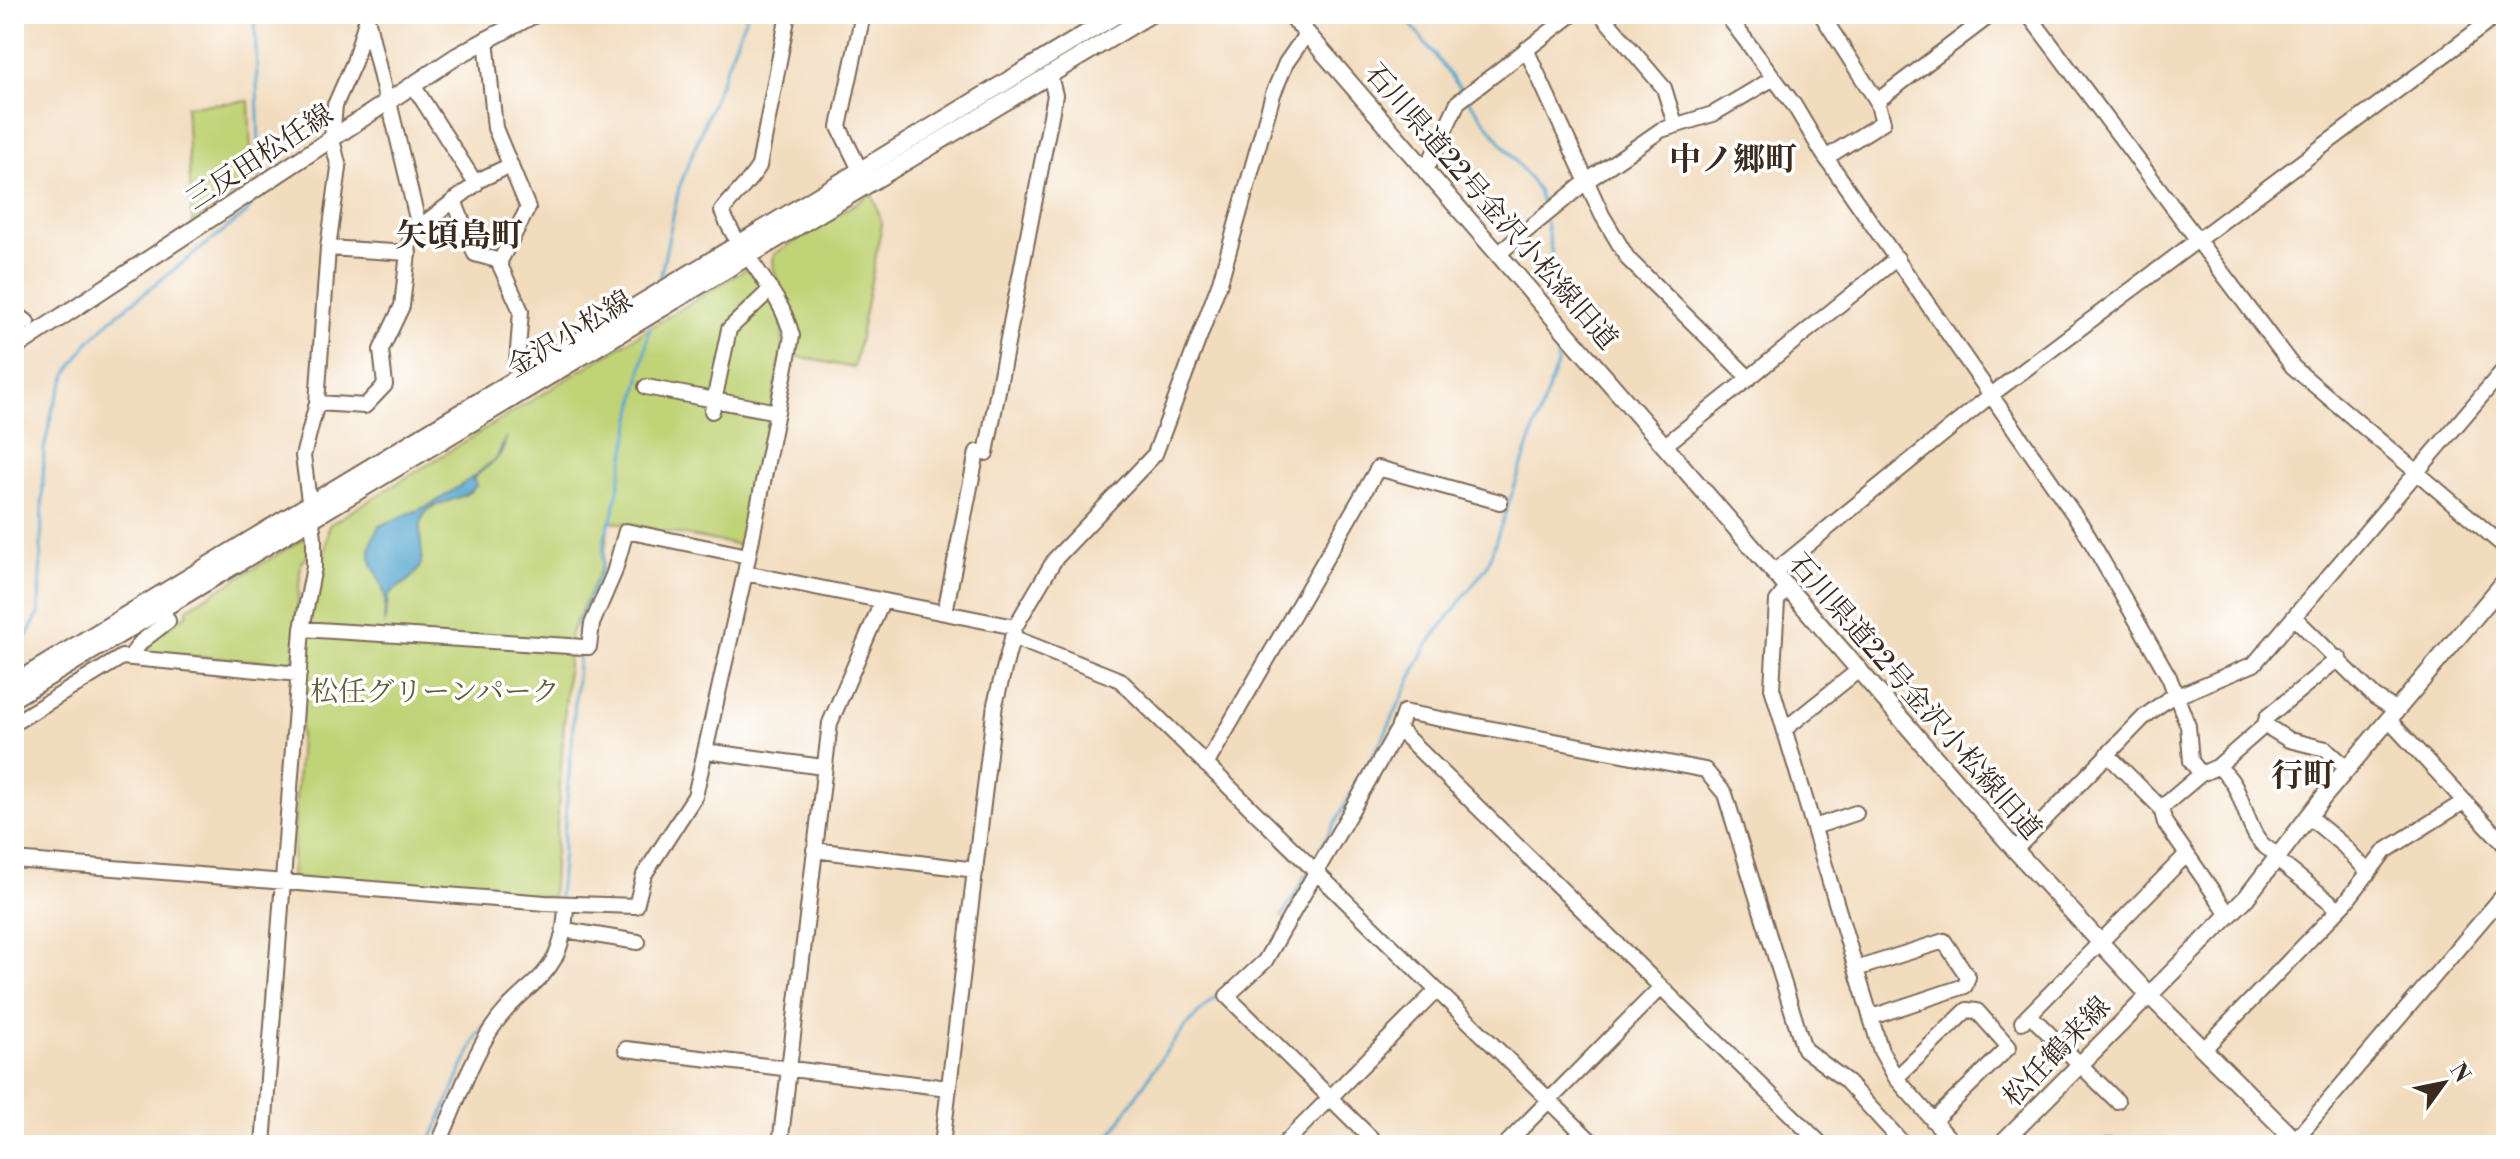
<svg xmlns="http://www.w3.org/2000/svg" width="2520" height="1159" font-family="'Libre Bodoni','Noto Serif JP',serif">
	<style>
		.green { fill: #c0d376; stroke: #7e7e4a; stroke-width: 2 }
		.water { fill: #53a5ce; stroke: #476876; stroke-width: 2 }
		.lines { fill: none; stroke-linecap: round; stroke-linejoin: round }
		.stream { stroke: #53a5ce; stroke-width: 3 }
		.minor-casing { stroke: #7b6856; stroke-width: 18 }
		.major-casing { stroke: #7b6856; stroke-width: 20 }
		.minor { stroke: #fff; stroke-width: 14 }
		.major { stroke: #fff; stroke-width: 16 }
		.labels { text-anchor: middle; stroke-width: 7; stroke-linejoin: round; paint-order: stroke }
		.street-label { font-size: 28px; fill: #3b2a1e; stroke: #fff }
		.park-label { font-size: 28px; fill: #635d38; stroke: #fff }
		.quarter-label { font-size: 32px; font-weight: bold; fill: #3b2a1e; stroke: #fff }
	</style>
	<rect width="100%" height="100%" fill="#fff"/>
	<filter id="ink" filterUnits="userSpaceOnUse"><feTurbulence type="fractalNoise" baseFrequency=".0125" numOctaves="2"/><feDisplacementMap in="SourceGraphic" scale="16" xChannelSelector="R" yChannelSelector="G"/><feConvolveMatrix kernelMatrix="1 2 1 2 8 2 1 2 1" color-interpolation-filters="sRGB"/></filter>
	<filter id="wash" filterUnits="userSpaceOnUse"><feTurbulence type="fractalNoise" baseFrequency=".006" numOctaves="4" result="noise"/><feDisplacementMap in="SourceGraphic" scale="32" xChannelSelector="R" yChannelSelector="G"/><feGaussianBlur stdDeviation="1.8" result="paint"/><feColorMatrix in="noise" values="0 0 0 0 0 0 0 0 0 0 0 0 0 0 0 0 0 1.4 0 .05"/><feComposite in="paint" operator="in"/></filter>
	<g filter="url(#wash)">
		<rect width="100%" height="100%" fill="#f2dcbe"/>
		<path class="green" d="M249,101L252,182L192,223L186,106Z
			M872,193L882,224L854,368L795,356C810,302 767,293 774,254Z
			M749,267L781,316L783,347L744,546L609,521L603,564L570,635L552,897L291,879L306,644L314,576L325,552L329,525Z
			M312,534L307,557L301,562L293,664L148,653L150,641L187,614V608Z"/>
		<path class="water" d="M506,437C502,462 488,463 473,479L477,485C462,503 433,500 424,515C414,533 428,554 418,570C412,580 399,587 389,594L384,624C384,616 386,606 385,598C381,568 357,563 379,526L432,504L470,479L497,458Z"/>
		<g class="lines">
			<path class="stream" d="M255,14L260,180
				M1403,14L1463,92
				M1467,98L1538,190L1543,210
				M1546,222L1557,284L1556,301
				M659,283L679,188L747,14
				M580,642L578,622L602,569L605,535L613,515L650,326
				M14,659L39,613L44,450L53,407L68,372L87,344L110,320L245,214L259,195
				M1314,860L1384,736L1426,647L1487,566L1557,364L1558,344
				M559,897L579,653
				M1282,917L1307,873
				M429,1145L478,1033L549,954
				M1104,1145C1140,1093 1173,1029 1223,991"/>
		</g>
	</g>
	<g filter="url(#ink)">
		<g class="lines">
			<defs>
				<path id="minor" d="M788,14L759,166C748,184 734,195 722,211C740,256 780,289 792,336L745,573L1015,627
					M1601,14L1664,88L1675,124
					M1726,14L1794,105L1822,152L2084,529L2169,677L2188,726L2191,761L2201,774
					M1821,14L1877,101L1883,122L1827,157
					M2028,14L2293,367L2506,548
					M368,22L387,103
					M486,39L495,128L528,208L499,263L521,311L517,363L524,375
					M1526,49L1602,215L1628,259L1749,378L1664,446
					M1877,101L1992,14
					M389,102L419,227
					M860,170L839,127L863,14
					M1426,170L1458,102L1573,14
					M475,182L511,165
					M454,200L475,254L500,261
					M328,248L409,253
					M1498,254L1587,181L1661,130L1713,114L1774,78
					M14,312L27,322
					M1749,378L1897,258
					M14,386L16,346
					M646,387L777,412
					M317,403L365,406L385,385L381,350L402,306L409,244L418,228L476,184L413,85
					M712,411L729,329L770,290
					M1774,572L1991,395L2499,14
					M1787,588L1777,601L1772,688L1856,969L1881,1051L1896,1078L1955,1145
					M945,612L977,452L986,453L1055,95L1050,76
					M2294,617L2375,697L2396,710
					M302,629L584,647H589L592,624L614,573L626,531L748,556
					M1012,637L1120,680L1595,1145
					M130,657L141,642L168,621L162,609
					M2388,719L2506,846
					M14,723L122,657L299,674
					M2265,725L2289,740L2326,749L2347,768
					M1398,729L1404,712L1705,770L1725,794L1804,1049L1845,1080L1899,1139L1893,1145
					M1785,729L1860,669
					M705,751L823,767
					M2107,754L2161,808
					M1206,765L1378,468L1500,502
					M2217,767L2265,725L2267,717L2339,658
					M2308,816L2343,845L2369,873
					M1814,827L1856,813
					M814,850L976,870
					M2015,850L2144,717L2176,693L2182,694L2254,664L2506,367
					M2276,859L2339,909
					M14,860L545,903L636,906L644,875L695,796L745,573
					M2229,915L2165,823L2161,808L2201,774L2217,767C2250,786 2241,844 2279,854
					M565,930L638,942
					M1856,969L1944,941L1968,977L1965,986L1872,1017
					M2022,1022L2186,855
					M2037,1022L2117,1101
					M626,1049L948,1088
					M2204,1049L2345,903L2385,851L2462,803
					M1896,1078L1967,1010L1977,1011L2009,1047L1933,1121
					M2295,1140L2506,892
					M263,1145L302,629L314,567V538L303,456L317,403L328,248L339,168L332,139L335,105L354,62L368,14
					M438,1145C455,1108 468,1066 490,1031C525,976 564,985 566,904
					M780,1145L830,723L882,602
					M942,1145L995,704L1015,627L1055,559L1155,454L1220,282L1273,94L1286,63L1307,33
					M1283,1145L1436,991
					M1378,1145L1227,996L1265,961L1398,729L1822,1145
					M1505,1145L1660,988
					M2107,1145H2112"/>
				<path id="major" d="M1290,14L2015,850L2148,994L2300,1145
					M14,348L457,56L535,14
					M14,683L1118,14
					M14,698L1151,14
					M2000,1145L2246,898L2325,795L2506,580"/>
			</defs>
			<use href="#minor" class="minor-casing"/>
			<use href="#major" class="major-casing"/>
			<use href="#minor" class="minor"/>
			<use href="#major" class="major"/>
		</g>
	</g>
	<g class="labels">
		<g class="street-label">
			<text transform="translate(259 156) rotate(-33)" y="10">三反田松任線</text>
			<text transform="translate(1492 206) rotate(49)" y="10">石川県道22号金沢小松線旧道</text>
			<text transform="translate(569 333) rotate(-31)" y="10">金沢小松線</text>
			<text transform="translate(1916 696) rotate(49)" y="10">石川県道22号金沢小松線旧道</text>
			<text transform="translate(2056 1051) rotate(-46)" y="10">松任鶴来線</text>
		</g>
		<g class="park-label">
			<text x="435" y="701">松任グリーンパーク</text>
		</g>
		<g class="quarter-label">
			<text x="1733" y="170">中ノ郷町</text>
			<text x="459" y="246">矢頃島町</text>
			<text x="2303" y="786">行町</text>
		</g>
	</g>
	<rect width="2520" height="1159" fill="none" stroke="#fff" stroke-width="48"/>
	<g transform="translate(2444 1083) rotate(57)" stroke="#ffffff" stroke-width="6" paint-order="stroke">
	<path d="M0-6L14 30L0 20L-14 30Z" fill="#3b2a1e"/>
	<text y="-12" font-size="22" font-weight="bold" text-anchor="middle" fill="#3b2a1e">N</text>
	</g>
</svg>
